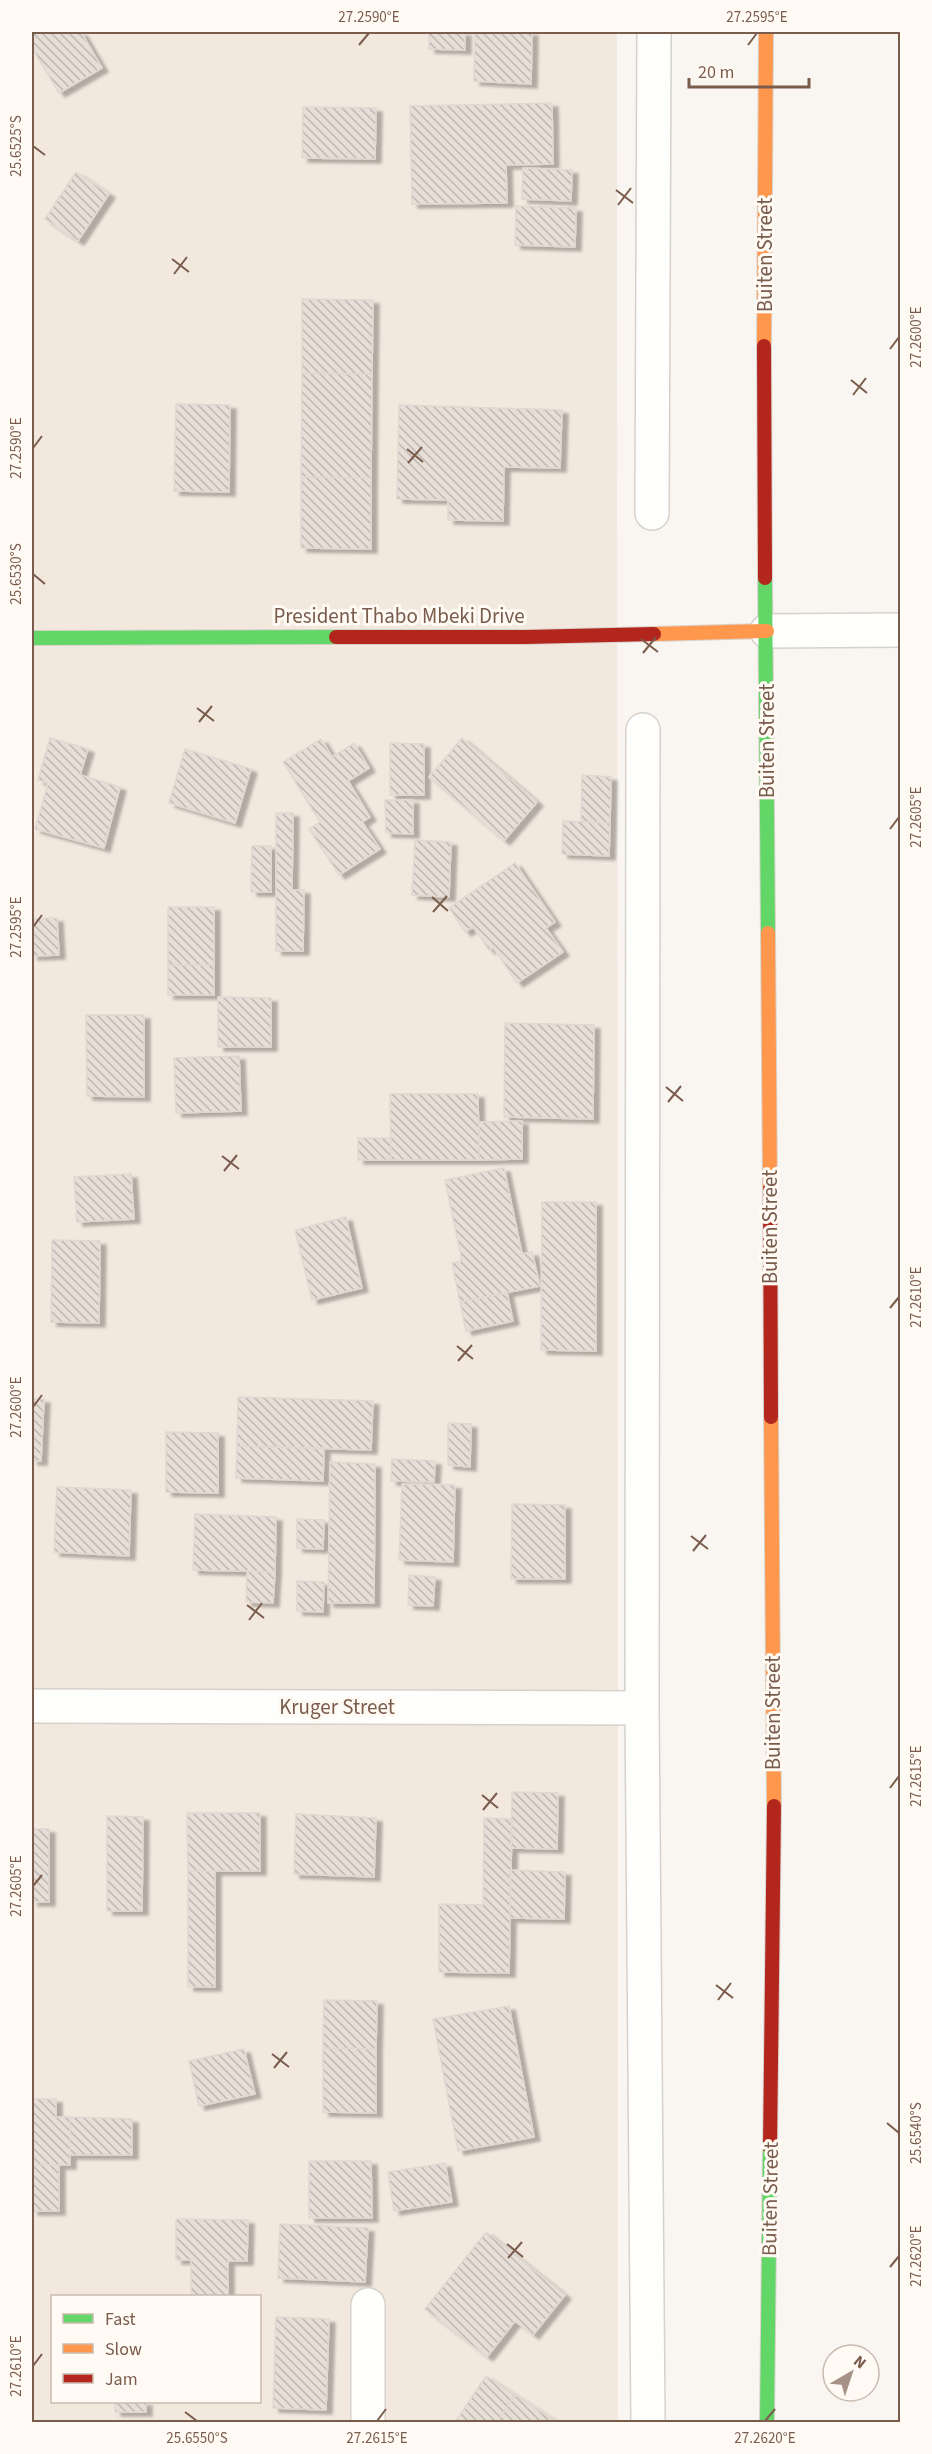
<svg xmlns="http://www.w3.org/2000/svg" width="932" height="2454" font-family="'Source Sans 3',sans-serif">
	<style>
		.residential { fill: #f2e8de; fill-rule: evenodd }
		.building { fill: url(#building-back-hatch); stroke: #e2d8d2; stroke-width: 1.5; filter: url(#shadow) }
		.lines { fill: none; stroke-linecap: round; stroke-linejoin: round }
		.street-casing { stroke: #d7d1cb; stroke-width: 36 }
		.fast-casing { stroke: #d9d2cb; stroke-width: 16 }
		.slow-casing { stroke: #d9d2cb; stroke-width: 16 }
		.jam-casing { stroke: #d9d2cb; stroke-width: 16 }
		.street { stroke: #fefefd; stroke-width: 33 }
		.fast { stroke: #63d668; stroke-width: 14 }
		.slow { stroke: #ff974d; stroke-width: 14 }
		.jam { stroke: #b3261e; stroke-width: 14 }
		.ticks { fill: none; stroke: #7a5c4d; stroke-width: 2 }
		.labels { text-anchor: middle; stroke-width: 6; stroke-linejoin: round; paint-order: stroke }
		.street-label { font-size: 21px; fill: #7a5c4d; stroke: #fffaf3 }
		.neatline { fill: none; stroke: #7a5c4d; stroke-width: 2 }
		.ticks-label { font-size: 15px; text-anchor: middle; fill: #7a5c4d }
	</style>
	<defs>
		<pattern id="building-back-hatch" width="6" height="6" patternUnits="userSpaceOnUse" patternTransform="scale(1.5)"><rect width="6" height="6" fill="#e6ded7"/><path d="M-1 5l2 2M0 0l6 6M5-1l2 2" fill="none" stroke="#bfb7b1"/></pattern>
		<filter id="shadow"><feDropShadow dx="6" dy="4" stdDeviation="1.5" flood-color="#0004"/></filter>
	</defs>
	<rect width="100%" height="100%" fill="#f9f5f0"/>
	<path class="residential" d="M32,32H617L618,2422H32ZM52,2296H260V2402H52Z"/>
	<path class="building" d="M32,32H81L102,68L59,93L32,48Z
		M429,32H465V50L429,49Z
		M475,32H532L531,84L474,81Z
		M552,103L553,164L506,165L507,203L412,204L410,106Z
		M303,107L376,108L375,159L302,158Z
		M523,168L572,170L571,201L522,199Z
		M76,172L109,194L78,241L45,219Z
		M516,206L576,208L575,247L515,245Z
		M302,299L373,300L372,374L302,373Z
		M302,373L372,374L371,478L301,477Z
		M176,404L230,405L229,492L174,491Z
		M399,405L562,410L560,468L504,467L503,521L448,520V500L397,499Z
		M301,477L371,478V549L301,548Z
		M50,738L88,749L80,775L120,787L104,848L35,829L48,783L38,780Z
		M462,738L537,802L504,841L429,777Z
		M321,739L332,757L354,743L369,768L348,781L370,817L362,822L380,849L339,875L309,829L320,822L283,762Z
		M390,743L424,744V795H390Z
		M185,749L251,769L235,823L169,803Z
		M582,775L611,777L610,823L581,822Z
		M385,800H413V834L386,833Z
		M276,813H293L292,890H304L303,951H276Z
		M563,821L610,823L609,856L562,854Z
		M415,840L451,842L449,897L412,895Z
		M252,846H271V892H251Z
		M515,863L555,922L546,928L563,952L517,983L493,947L489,950L473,927L465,932L449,908Z
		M168,907H214V965H168Z
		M57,918L59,955L32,956V919Z
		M168,965H214V995H168Z
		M218,997L271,998V1047H218Z
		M86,1015H144V1097L87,1096Z
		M505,1023L594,1025L593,1119L504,1117Z
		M239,1056L241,1111L176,1113L174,1058Z
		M390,1094H478L479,1160H391Z
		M522,1121V1159L479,1160V1122Z
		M358,1138H391V1160H358Z
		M504,1168L522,1254L532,1252L540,1286L460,1302L452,1263L462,1261L445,1180Z
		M131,1174L134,1219L77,1222L74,1177Z
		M542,1202H596V1351L541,1350Z
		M346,1217L362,1288L312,1300L295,1230Z
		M52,1240L100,1241L99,1323L51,1322Z
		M507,1293L513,1321L466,1331L460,1302Z
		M238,1397L373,1401L371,1450L237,1446Z
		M32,1399H44L41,1461H32Z
		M448,1423L471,1424L470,1467L448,1465Z
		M166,1432L218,1433V1493L166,1492Z
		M237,1446L324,1448L323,1481L236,1478Z
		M392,1459L435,1461L434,1482L391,1481Z
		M330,1462L375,1464L374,1603H328Z
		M402,1484L455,1485L453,1562L399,1560Z
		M57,1487L131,1490L129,1556L54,1552Z
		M512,1504L565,1505V1579H511Z
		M195,1514L276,1517L275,1572L193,1570Z
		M297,1519L324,1520L323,1549L297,1548Z
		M247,1571L275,1572L273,1603L246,1602Z
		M409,1575L435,1577L433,1606L408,1605Z
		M297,1581L324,1582L323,1612L297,1611Z
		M512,1792L558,1793L557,1849L511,1848Z
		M187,1813H260V1871H188Z
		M296,1814L376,1818L374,1877L294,1874Z
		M107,1816L143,1817L142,1911H107Z
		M484,1818L512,1819L509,1973L439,1972V1904L483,1905Z
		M32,1829H49V1902H32Z
		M510,1870L565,1872L564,1919L510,1918Z
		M188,1871H215V1987H188Z
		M324,2000L377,2001L376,2049L323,2048Z
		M509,2006L534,2137L458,2151L433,2019Z
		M323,2048L376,2049V2113L323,2112Z
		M244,2049L255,2094L199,2106L189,2061Z
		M32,2099H56V2117H70V2165H32Z
		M70,2117L132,2119V2155H70Z
		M309,2161H371L372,2218H309Z
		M445,2163L452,2202L394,2211L388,2172Z
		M32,2165H59V2211H32Z
		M176,2219L248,2220L247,2261H228V2296H191V2260H176Z
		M280,2224L368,2228L365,2282L278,2278Z
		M486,2232L565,2295L533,2335L515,2321L487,2357L425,2309Z
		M276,2317L329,2319L326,2410L273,2408Z
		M486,2376L515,2395L497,2422H455Z
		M515,2395L557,2422H497Z
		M115,2402H146V2412H115Z"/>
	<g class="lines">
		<defs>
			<path id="street" d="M652,513L654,32
				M767,631L900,630
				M643,730L642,1708L648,2422
				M32,1706L642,1708
				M368,2305V2422"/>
			<path id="fast" d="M765,578L768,933
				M32,638L336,637
				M767,2422L770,2147"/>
			<path id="slow" d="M764,346L766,32
				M654,634L767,631
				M768,933L770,1189
				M771,1417L774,1806"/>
			<path id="jam" d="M764,346L765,578
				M336,637H526L654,634
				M770,1189L771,1417
				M770,2147L774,1806"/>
		</defs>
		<use href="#street" class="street-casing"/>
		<use href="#fast" class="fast-casing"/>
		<use href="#slow" class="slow-casing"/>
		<use href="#jam" class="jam-casing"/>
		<use href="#street" class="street"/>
		<use href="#fast" class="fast"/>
		<use href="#slow" class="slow"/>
		<use href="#jam" class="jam"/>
	</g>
	<path class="ticks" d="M359,45L369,33M748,45L757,33M33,146L45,155M616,190L633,203M618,205L631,188M172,259L189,272M174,274L187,257M890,349L899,337M851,380L867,393M853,395L866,378M33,448L42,436M407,449L423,462M408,463L422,447M33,574L45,584M641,639L658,652M643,653L656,637M197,708L214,721M199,722L212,706M890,829L899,817M432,897L448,911M433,912L447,896M33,927L42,915M666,1087L683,1101M668,1102L681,1086M222,1156L239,1169M224,1171L237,1155M890,1308L899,1297M457,1346L473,1359M458,1361L472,1345M33,1407L42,1395M691,1536L708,1549M693,1551L706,1535M247,1605L264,1618M249,1620L262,1603M890,1788L899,1776M482,1795L498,1808M483,1810L497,1793M33,1886L42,1875M716,1985L733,1998M718,2000L731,1983M272,2054L289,2067M274,2068L287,2052M887,2123L899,2133M507,2244L523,2257M508,2258L522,2242M890,2267L899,2256M33,2366L42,2354M185,2412L197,2421M377,2421L386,2409M765,2421L775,2409"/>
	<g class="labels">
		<g class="street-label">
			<text transform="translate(765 255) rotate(-90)" y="7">Buiten Street</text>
			<text x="399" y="623">President Thabo Mbeki Drive</text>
			<text transform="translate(767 741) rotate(-90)" y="7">Buiten Street</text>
			<text transform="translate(770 1227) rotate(-90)" y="7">Buiten Street</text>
			<text x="337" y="1714">Kruger Street</text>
			<text transform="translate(773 1713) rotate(-90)" y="7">Buiten Street</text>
			<text transform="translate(770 2199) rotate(-89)" y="7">Buiten Street</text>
		</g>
	</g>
	<rect width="932" height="2454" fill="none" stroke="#fffaf3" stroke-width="66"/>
	<rect x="51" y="2295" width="210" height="108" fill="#fffaf3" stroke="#cabbb1" stroke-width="1.5"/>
	<rect x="63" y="2314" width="30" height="9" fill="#63d668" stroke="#cabbb1" stroke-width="1.5"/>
	<text x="105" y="2325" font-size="18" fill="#7a5c4d">Fast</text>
	<rect x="63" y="2344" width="30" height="9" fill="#ff974d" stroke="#cabbb1" stroke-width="1.5"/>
	<text x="105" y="2355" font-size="18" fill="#7a5c4d">Slow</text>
	<rect x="63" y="2374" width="30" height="9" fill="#b3261e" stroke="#cabbb1" stroke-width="1.5"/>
	<text x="105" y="2385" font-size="18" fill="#7a5c4d">Jam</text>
	<g transform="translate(851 2373) rotate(39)"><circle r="28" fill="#fffaf3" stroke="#cabbb1" stroke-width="1.5"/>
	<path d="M0-4.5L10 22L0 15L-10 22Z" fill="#a69286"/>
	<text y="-9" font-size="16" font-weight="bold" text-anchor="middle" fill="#7a5c4d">N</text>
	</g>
	<path d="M689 78v9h120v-9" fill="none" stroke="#7a5c4d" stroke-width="3"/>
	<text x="698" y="78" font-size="18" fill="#7a5c4d" stroke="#fffaf3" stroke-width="4.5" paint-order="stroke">20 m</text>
	<rect x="33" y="33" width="866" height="2388" class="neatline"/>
	<g class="ticks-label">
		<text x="369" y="22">27.2590°E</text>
		<text x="757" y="22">27.2595°E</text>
		<text transform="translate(16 146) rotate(-90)" y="5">25.6525°S</text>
		<text transform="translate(916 337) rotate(-90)" y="5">27.2600°E</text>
		<text transform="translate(16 448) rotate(-90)" y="5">27.2590°E</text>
		<text transform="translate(16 574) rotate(-90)" y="5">25.6530°S</text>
		<text transform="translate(916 817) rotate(-90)" y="5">27.2605°E</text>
		<text transform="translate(16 927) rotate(-90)" y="5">27.2595°E</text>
		<text transform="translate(916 1297) rotate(-90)" y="5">27.2610°E</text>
		<text transform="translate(16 1407) rotate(-90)" y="5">27.2600°E</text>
		<text transform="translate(916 1776) rotate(-90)" y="5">27.2615°E</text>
		<text transform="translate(16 1886) rotate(-90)" y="5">27.2605°E</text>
		<text transform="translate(916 2133) rotate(-90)" y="5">25.6540°S</text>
		<text transform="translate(916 2256) rotate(-90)" y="5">27.2620°E</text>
		<text transform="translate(16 2366) rotate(-90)" y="5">27.2610°E</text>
		<text x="197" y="2443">25.6550°S</text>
		<text x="377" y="2443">27.2615°E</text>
		<text x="765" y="2443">27.2620°E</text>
	</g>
</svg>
